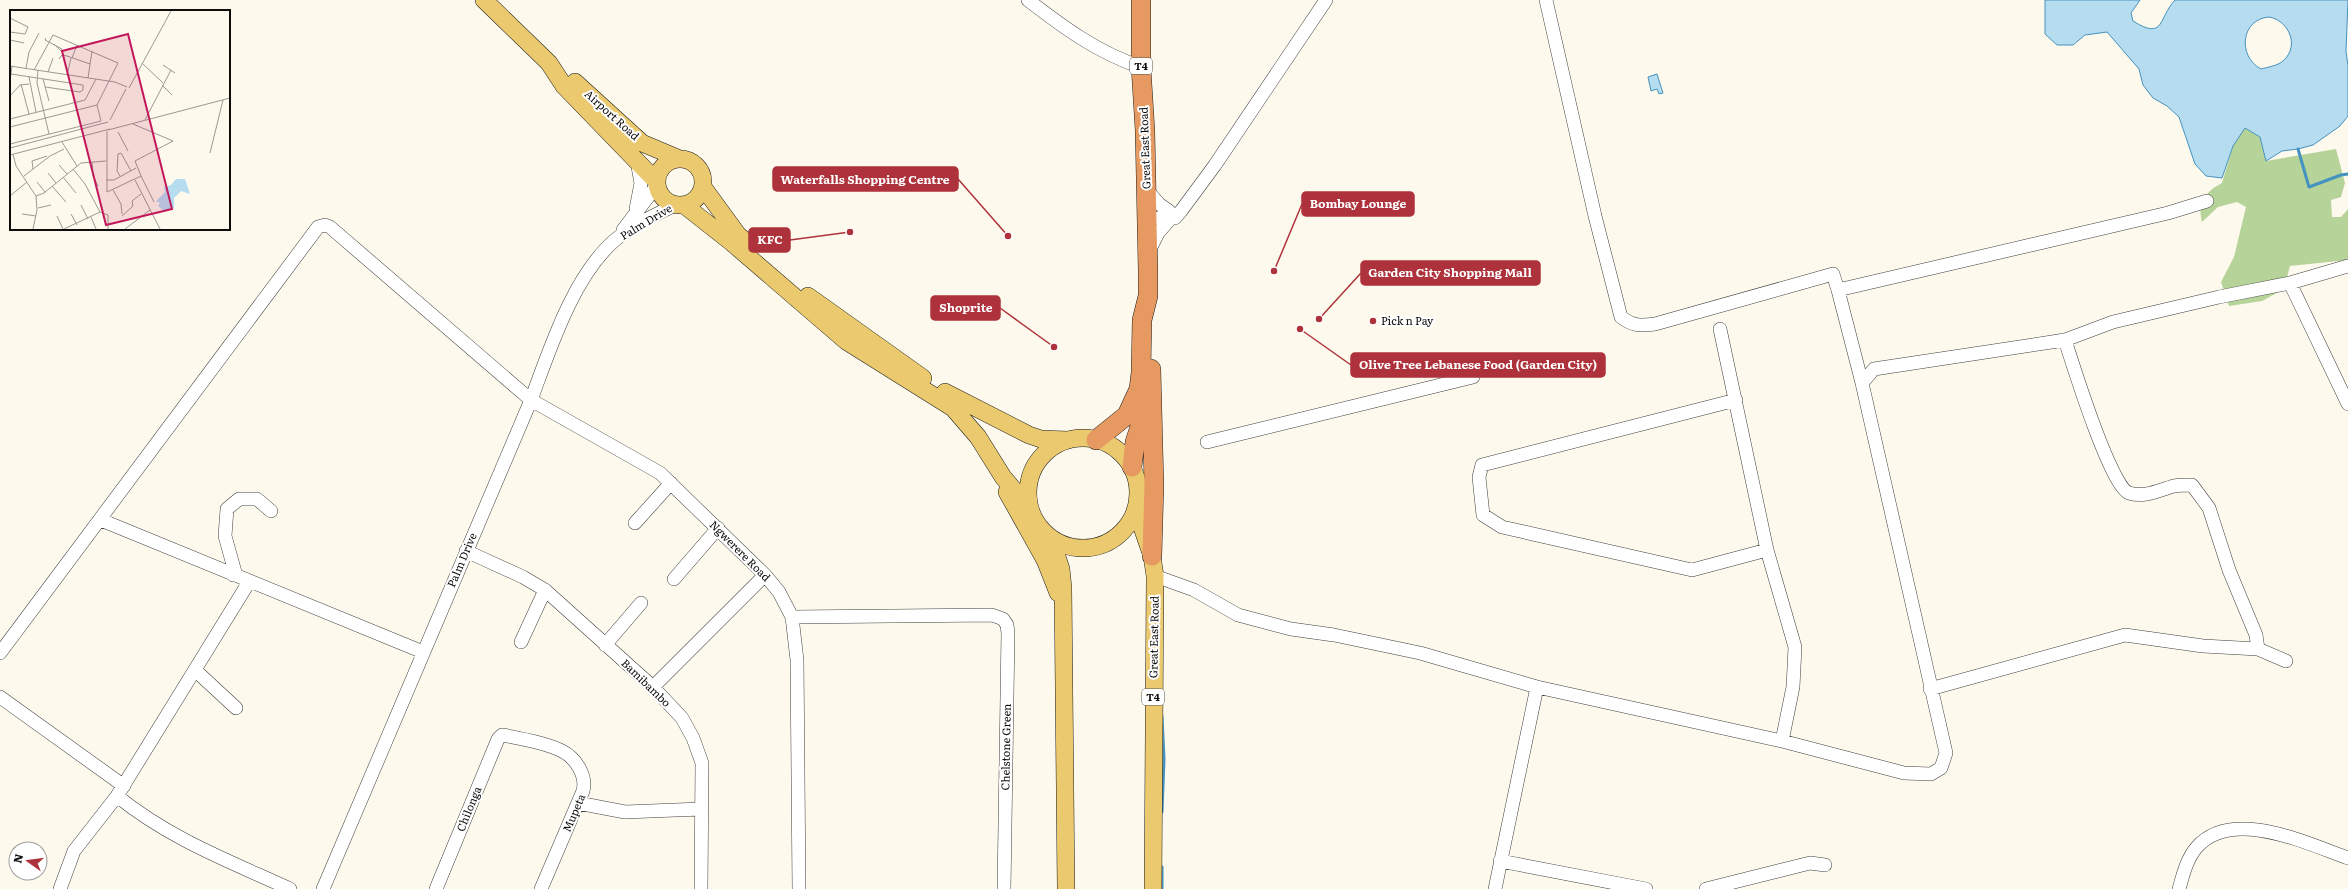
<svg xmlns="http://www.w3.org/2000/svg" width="2348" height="889" font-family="Literata,serif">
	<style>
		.forest { fill: #b6d39a }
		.water { fill: #b6dcf0; stroke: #4492bf; fill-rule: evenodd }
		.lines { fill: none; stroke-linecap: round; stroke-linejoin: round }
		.stream { stroke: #4492bf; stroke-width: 3 }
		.minor-casing { stroke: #3f3f3f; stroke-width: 14 }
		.major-casing { stroke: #1d1d1d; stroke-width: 18 }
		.highway-casing { stroke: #1d1d1d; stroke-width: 20 }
		.minor { stroke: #fff; stroke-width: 13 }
		.major { stroke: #ebc96e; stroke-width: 17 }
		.highway { stroke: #e69a61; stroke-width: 19 }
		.poi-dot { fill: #ae323c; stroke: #fff; stroke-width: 1.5 }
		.labels { text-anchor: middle; stroke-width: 4; stroke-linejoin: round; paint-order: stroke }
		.shield { fill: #fff; stroke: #555; stroke-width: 1 }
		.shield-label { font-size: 10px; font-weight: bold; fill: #0c0c0c }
		.street-label { font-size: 11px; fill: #0c0c0c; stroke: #fff }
		.poi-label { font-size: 11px; fill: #0c0c0c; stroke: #fff; text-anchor: start }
		.inset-road { fill: none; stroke: #9d9a92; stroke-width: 1 }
		.view { fill: #c2185b; fill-opacity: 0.15; stroke: #c2185b; stroke-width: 2 }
		.inset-edge { fill: none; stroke: #0c0c0c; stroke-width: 2 }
		.leader { fill: none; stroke: #ae323c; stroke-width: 1.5 }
		.callout-dot { fill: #ae323c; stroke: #fff; stroke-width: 1.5 }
		.callout { fill: #ae323c; stroke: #ae323c; stroke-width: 1.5 }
		.callout-label { font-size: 12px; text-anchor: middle; font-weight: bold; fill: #fff }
	</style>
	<rect width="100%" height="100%" fill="#fdf9ec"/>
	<path class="forest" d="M2245,128L2260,137L2266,161L2336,149L2345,183L2341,197L2331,200L2332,217H2341L2348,209V260L2290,266L2284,289L2262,301L2229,306L2221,282L2234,257L2246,207L2237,202L2218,207L2202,222C2197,202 2205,192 2222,183L2233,146Z"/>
	<path class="water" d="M2045,0H2140L2131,13L2133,21C2165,41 2158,18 2175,0H2348L2346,51L2348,66V116L2340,126L2313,145L2298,149L2282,151L2266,161L2260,137L2245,128L2233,146L2222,178L2206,176L2195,164L2179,117L2167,106L2153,98L2143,85L2139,69L2107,32L2085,35L2073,45H2057L2045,34ZM2269,17C2288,20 2300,45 2284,60C2278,66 2268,67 2261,69C2237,56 2241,19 2269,17Z
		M1657,74L1663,93L1659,94L1657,89L1651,91L1648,77Z"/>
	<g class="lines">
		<path class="stream" d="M2298,149L2309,187L2341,175L2348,174
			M1162,812L1164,759L1162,716
			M1162,867V889"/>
		<defs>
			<path id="minor" d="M1028,0C1063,27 1098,53 1141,67
				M1546,0L1595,216L1621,317C1633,326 1640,326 1655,324L1833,274L1838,290
				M1147,190L1159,204L1169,211
				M636,209L641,183L637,161
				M1147,218H1175L1181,211L1215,165L1326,0
				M623,230L657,185
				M1150,249L1158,233L1171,218
				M2290,283L2348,404
				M1720,329L1767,550L1795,647L1793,687L1782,741
				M2065,340C2072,362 2111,488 2129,493C2145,498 2159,490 2174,486C2180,485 2186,485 2192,485L2209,508L2229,570L2256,635L2258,649L2286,661
				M1862,383L1874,369L2065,340L2113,322L2219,297L2290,283L2348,266
				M1736,400L1482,465L1479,477L1483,515L1502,527L1692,570L1767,550
				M1207,442L1473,377
				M101,520L423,652
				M635,523L671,483
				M466,551L523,577L545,590L653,687L682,718L693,738L702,763L701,889
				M233,575L235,572L225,536L227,509L239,499H257L271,511
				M1155,576L1194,590L1238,615L1291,629L1334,635L1420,653L1537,687L1782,741L1904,773L1931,774L1941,768L1946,753L1862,383L1838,290L2168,213L2207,201
				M674,579L718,528
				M792,617L992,615L1003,619L1007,625L1008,633L1004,889
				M521,642L545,590
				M605,645L641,603
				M0,653L318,227L325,225L330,227L531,400L660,473L765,575L779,592L792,617L797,660L799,889
				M195,670L236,708
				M653,687L765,575
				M1930,689L2125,635L2203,646L2258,649
				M0,697L124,786
				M117,796C170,839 229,861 290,889
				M578,803L625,812L701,809
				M1500,861L1646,889
				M60,889L74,851L117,796L249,582
				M323,889L531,400C550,349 573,276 615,240C633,225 655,215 675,205
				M436,889L498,739L502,735C519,738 547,743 562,751C576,758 587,776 583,791L541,889
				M1495,889L1537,687
				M1706,889L1810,863L1825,865
				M2179,889C2183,875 2187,858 2197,847C2232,807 2308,844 2348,858"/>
			<path id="major" d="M484,0L549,63L564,86L657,182
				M575,82L642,143L680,159
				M657 182a23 23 0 1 1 46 0a23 23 0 1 1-46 0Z
				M703,187L738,235L749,244
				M684,205L731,242L846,341L953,408L978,437L1003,477L1030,509
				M808,296L923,378
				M945,392L1029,435L1041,439L1068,440
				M1028 493a55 55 0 1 1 110 0a55 55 0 1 1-110 0Z
				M1007,492L1045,560L1058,593
				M1136,510L1152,556L1155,576L1153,889
				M1051,538L1061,569L1063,588L1066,889"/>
			<path id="highway" d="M1151,369L1154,485L1152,556
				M1096,440L1127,415L1139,389L1141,372L1142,320L1148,296V271L1145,131L1141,67V0
				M1132,467L1135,442L1146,408"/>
		</defs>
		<use href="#minor" class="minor-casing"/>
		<use href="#major" class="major-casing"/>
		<use href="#highway" class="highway-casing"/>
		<use href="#minor" class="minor"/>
		<use href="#major" class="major"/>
		<use href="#highway" class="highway"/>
	</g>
	<circle class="poi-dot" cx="1373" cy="321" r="4"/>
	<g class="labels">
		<g class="shield">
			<rect x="1130" y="58" width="22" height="16" rx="3"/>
			<rect x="1142" y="689" width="22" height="16" rx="3"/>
		</g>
		<g class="shield-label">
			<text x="1141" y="70">T4</text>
			<text x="1153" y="701">T4</text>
		</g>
		<g class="street-label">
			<text transform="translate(612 115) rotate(42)" y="4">Airport Road</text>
			<text transform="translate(1145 148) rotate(-92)" y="4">Great East Road</text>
			<text transform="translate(646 222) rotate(-31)" y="4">Palm Drive</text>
			<text transform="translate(740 551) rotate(45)" y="4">Ngwerere Road</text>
			<text transform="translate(462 560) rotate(-67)" y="4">Palm Drive</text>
			<text transform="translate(1154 637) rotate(-89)" y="4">Great East Road</text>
			<text transform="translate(646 683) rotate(44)" y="4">Bamibambo</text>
			<text transform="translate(1006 747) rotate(-89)" y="4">Chelstone Green</text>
			<text transform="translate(469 809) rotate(-68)" y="4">Chilonga</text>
			<text transform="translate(574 813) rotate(-67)" y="4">Mupeta</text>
		</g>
		<g class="poi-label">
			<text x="1381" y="325">Pick n Pay</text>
		</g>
	</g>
	<g transform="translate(10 10)">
		<rect width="220" height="220" fill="#fdf9ec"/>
		<path d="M166,169H175L180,184L171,181L164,188V198L154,201L148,196L150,193L146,191L155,182L154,177L161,175Z" fill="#b6dcf0"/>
		<path class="inset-road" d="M0,8L18,17L15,24L0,22M36,28L35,30L52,39M0,30L14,33M44,34L51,41L52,39M62,48L67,35M49,49L52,45L57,46L80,54M132,53L153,73M153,55L165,63M0,56L105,72L117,77M16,58L19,42L29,23M28,60L27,73L39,124M38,62L43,48M1,64L73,75V80L70,82L35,77M57,65L61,48M19,67L26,102M78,68L82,41M33,69L39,91M0,71L2,56M11,74L19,104M152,75L162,85M119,78L161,1M0,86L10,75L19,74M0,109L75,90L86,69M100,110L116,79M135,110L161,60M123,114L163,131L125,151L131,166M0,117L87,95L108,53L43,25L24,60M98,120L220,88M97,121V182L131,166L144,192M108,122L118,141M52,132L67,156M0,134L91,111L87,95M0,138L98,112M200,143L213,90M3,144L6,156L26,186L27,200L23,219M0,145L100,119M82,152L83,166L88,176M49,155L57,164M23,159L22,151L37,146M38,163L46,173M14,166L40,146L54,139M110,166L107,161L108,144L111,143L121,161M53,167L66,183M96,170H104L126,158M125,170L150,219M27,172L35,182M42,176L56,192M103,180L111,194L112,204M0,186L17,172M26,186L34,183L71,153L96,151M71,195L78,209M28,198L41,195M90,202L98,205V219M12,204L26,206M61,204L67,215M47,206L53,219M112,206L123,196L122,191L131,184M81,207L86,219M54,219L90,202L75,174L63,159M115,219L140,200"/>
		<path class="view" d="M118,24L162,199L96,215L52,41Z"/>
		<rect width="220" height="220" class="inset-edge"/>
	</g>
	<path class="leader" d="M1008 236L958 179M1274 271L1302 204M850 232L790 240M1319 319L1361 273M1054 347L1000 308M1300 329L1351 365"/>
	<g class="callout-dot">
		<circle cx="1008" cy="236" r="4"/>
		<circle cx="1274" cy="271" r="4"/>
		<circle cx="850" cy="232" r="4"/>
		<circle cx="1319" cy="319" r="4"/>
		<circle cx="1054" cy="347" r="4"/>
		<circle cx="1300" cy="329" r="4"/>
	</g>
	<g class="callout">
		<rect x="773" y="167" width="185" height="24" rx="4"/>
		<rect x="1302" y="192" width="112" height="24" rx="4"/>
		<rect x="749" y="228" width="41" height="24" rx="4"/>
		<rect x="1361" y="261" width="179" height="24" rx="4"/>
		<rect x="931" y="296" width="69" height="24" rx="4"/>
		<rect x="1351" y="353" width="254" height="24" rx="4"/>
	</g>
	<g class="callout-label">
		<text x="865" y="184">Waterfalls Shopping Centre</text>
		<text x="1358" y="208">Bombay Lounge</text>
		<text x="770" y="244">KFC</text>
		<text x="1450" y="277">Garden City Shopping Mall</text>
		<text x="966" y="312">Shoprite</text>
		<text x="1478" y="369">Olive Tree Lebanese Food (Garden City)</text>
	</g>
	<g transform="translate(28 861) rotate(284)"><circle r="19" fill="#ffffff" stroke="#9e9e9e"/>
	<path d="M0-3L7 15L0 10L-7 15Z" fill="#ae323c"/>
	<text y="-6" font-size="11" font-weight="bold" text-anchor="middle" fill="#0c0c0c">N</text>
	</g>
</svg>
